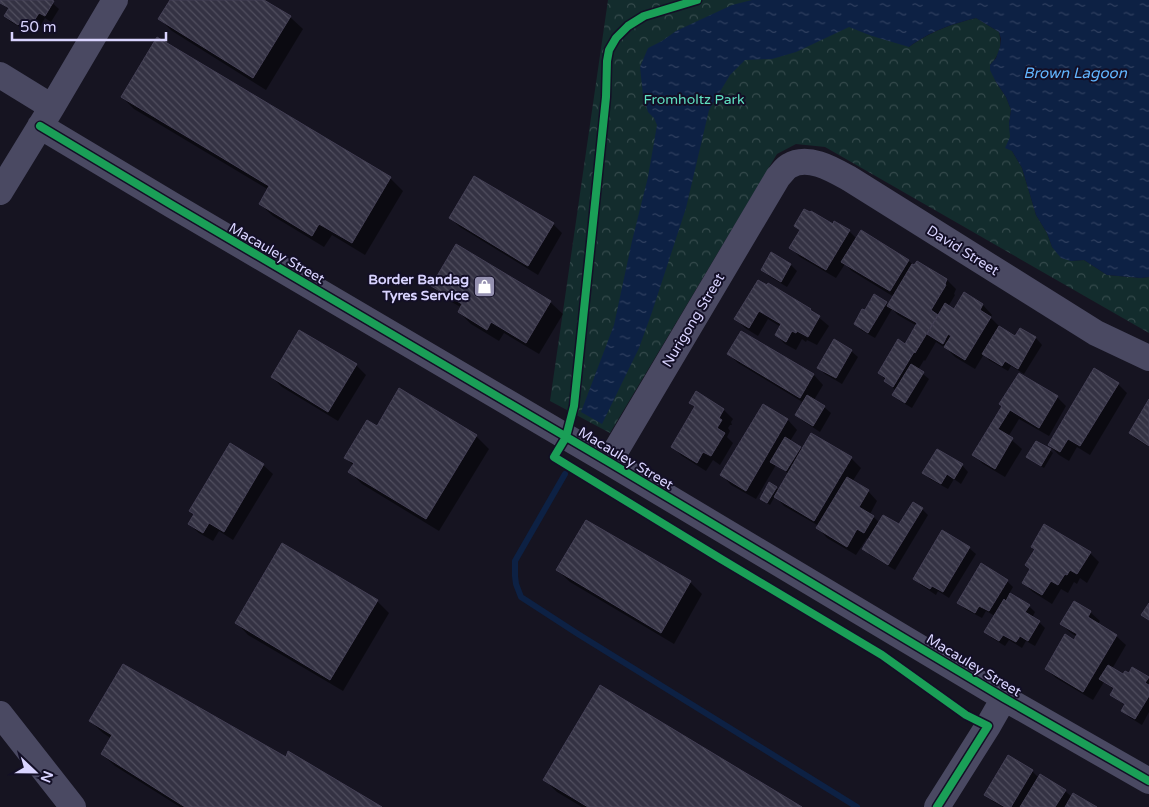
<svg xmlns="http://www.w3.org/2000/svg" width="1149" height="807" font-family="'Varela Round',sans-serif">
	<style>
		.park { fill: url(#park-crowns) }
		.water { fill: url(#water-ripples) }
		.shadow { fill: #0007 }
		.lines { fill: none; stroke-linecap: round; stroke-linejoin: round }
		.stream { stroke: #0d2144; stroke-width: 6 }
		.building { fill: url(#building-back-hatch); stroke: #433f54 }
		.minor { stroke: #4a4962; stroke-width: 26 }
		.cycleway-casing { stroke: #130f26; stroke-width: 11 }
		.cycleway { stroke: #1a9f57; stroke-width: 8 }
		.labels { text-anchor: middle; stroke-width: 4; stroke-linejoin: round; paint-order: stroke }
		.park-label { font-size: 14px; fill: #5fe0c0; stroke: #130f26 }
		.street-label { font-size: 14px; fill: #d9d4ff; stroke: #130f26 }
		.poi-label { font-size: 14px; font-weight: bold; fill: #d9d4ff; stroke: #130f26; text-anchor: end }
		.water-label { font-size: 15px; font-style: italic; fill: #62b6ff; stroke: #130f26 }
	</style>
	<defs>
		<pattern id="park-crowns" width="20" height="18" patternUnits="userSpaceOnUse" patternTransform="scale(1.25)"><rect width="20" height="18" fill="#132c2d"/><path d="M2 6a3 3 0 1 1 6 0M12 15a3 3 0 1 1 6 0" fill="none" stroke="#354a4c"/></pattern>
		<pattern id="water-ripples" width="26" height="14" patternUnits="userSpaceOnUse" patternTransform="scale(1.25)"><rect width="26" height="14" fill="#0d2144"/><path d="M2 4q2-2 4 0t4 0M15 11q2-2 4 0t4 0" fill="none" stroke="#304060"/></pattern>
		<pattern id="building-back-hatch" width="6" height="6" patternUnits="userSpaceOnUse" patternTransform="scale(1.25)"><rect width="6" height="6" fill="#343243"/><path d="M-1 5l2 2M0 0l6 6M5-1l2 2" fill="none" stroke="#514f5f"/></pattern>
	</defs>
	<rect width="100%" height="100%" fill="#161421"/>
	<path class="park" d="M608,0H898L909,47C932,31 949,25 976,18L999,32C1002,46 1000,54 990,65L996,82L1006,97L1011,110L1009,123L1012,151L1022,168L1036,215L1047,233L1052,247L1071,261L1084,260L1107,275L1141,278L1149,277V333L825,147L796,144L777,154L610,433L550,401Z"/>
	<path class="water" d="M752,0H1149V277L1141,278L1107,275L1084,260L1071,261L1061,258L1052,247L1047,233L1036,215L1022,168L1012,151L1005,148L1010,137L1009,123L1011,110L1006,97L996,82L990,70V65L996,58L1000,47L1001,39L999,32L976,18C949,25 931,31 909,47L872,36L849,27L796,52L772,59L745,60L730,75L709,110L686,208L652,312L639,348L602,424L581,412L614,325L632,241L648,177L657,125L654,118L648,112L643,95L640,67L648,48L662,41L676,31L732,5Z"/>
	<path class="shadow" d="M0,0H49L59,9L51,22L45,18L37,32L27,26L25,30L11,22L5,16L9,9L0,3Z
		M171,0H261L290,17L303,29L266,90L172,31L160,19Z
		M157,39L390,178L403,191L365,255L332,235L324,247L273,216L260,204L269,190L134,109L122,97Z
		M450,218L553,224L562,233L538,275L460,227Z
		M795,226H833L849,231L857,239L909,261L915,267L947,280L956,289L954,294L955,295L948,307L954,310L964,294L983,305L992,315L990,317L1000,327L1016,338L1021,330L1036,338L1042,345L1024,374L1011,366L1008,371L989,360L984,354L975,369L955,357L947,349L936,342L925,361L924,360L918,370L929,379L912,408L900,401L893,395L896,391L879,373L905,345L917,326L898,315L892,309L875,338L861,330L855,324L865,312L886,303L889,306L894,297L852,271L845,264L836,278L800,257L791,248L800,231Z
		M456,245L550,302L563,314L539,354L504,333L499,341L471,324L459,312L462,308L445,298L432,285Z
		M772,254L791,265L797,271L787,287L769,276L762,270Z
		M758,282L810,310L829,326L817,345L807,340L806,342L802,339L796,350L785,344L776,335L781,327L768,319L758,336L745,328L736,319Z
		M300,331L356,365L366,375L338,421L282,387L272,377Z
		M742,333L814,375L823,385L814,400L824,407L831,413L820,432L803,421L797,415L804,403L738,363L729,354Z
		M835,341L851,351L858,357L842,384L825,374L819,368Z
		M1118,384L1127,393L1090,455L1077,447L1069,461L1059,455L1049,445Z
		M400,390L476,436L489,449L439,531L362,484L350,472L354,466L346,458L377,427Z
		M1057,397L1066,406L1049,436L1019,419L1008,437L1022,449L1005,477L983,464L974,455L1003,406Z
		M691,402L724,410L733,419L731,422L732,425H730L728,428L730,431L727,437L733,443L720,465L713,460L706,471L682,456L673,447L696,408Z
		M1149,402V447L1136,439L1130,433Z
		M763,406L788,420L797,430L790,441L803,450L812,435L851,458L861,468L852,482L868,491L877,501L870,514L879,522L900,526L922,509L928,515L895,570L870,555L864,549L869,539L867,538L856,555L827,538L818,528L819,526L784,506L775,496L770,505L764,501L776,488L779,490L789,474L776,465L756,499L731,485L722,475Z
		M937,450L962,465L968,472L961,484L954,479L948,489L930,479L924,473Z
		M1050,450L1053,453L1044,468L1031,460Z
		M263,465L273,474L233,540L219,531L213,541L199,533L189,524Z
		M1032,546L1090,553L1099,562L1087,583L1080,578L1077,584L1074,582L1068,593L1061,589L1052,604L1033,592L1023,583L1031,570L1036,550Z
		M969,548L976,554L949,598L938,591L936,595L921,585L915,579Z
		M557,570L690,582L702,594L674,644L570,582Z
		M1007,581L1013,587L1009,594L1029,606L1035,612L1032,618L1039,622L1045,628L1035,646L1026,641L1022,648L1009,640L1005,646L992,638L986,632L995,616L986,611L982,618L965,609L959,603Z
		M377,601L389,613L343,691L248,635L236,622Z
		M1090,612L1100,621L1098,624L1116,636L1126,645L1112,669L1123,675L1149,678V712L1142,725L1129,717L1123,711L1126,705L1118,700L1112,694L1115,690L1104,682L1093,700L1056,678L1046,669L1074,641L1077,637L1071,633L1061,624Z
		M90,721L287,758L380,807H180L115,766L102,754L112,739L103,733Z
		M1032,771L1039,778L1065,791L1072,797L1094,807H1003L992,801L986,794Z
		M544,779L799,807H582L557,792Z"/>
	<g class="lines">
		<path class="stream" d="M565,474L515,561V576L516,584L521,597L578,634L857,807"/>
	</g>
	<path class="building" d="M0,0H51L54,1L45,16L39,13L30,27L21,21L18,25L4,16L9,8L0,3Z
		M170,0H264L291,16L253,78L158,19Z
		M157,37L391,177L352,243L319,224L312,236L259,204L269,186L121,97Z
		M474,176L554,223L528,266L449,218Z
		M804,209L810,212L811,211L833,224L834,221L850,230L826,270L789,248L800,230L794,226Z
		M861,230L909,260L890,291L841,262Z
		M456,244L551,301L526,343L491,322L487,330L458,312L462,304L431,286Z
		M771,252L791,264L781,282L761,270Z
		M917,261L947,279L945,284L946,285L931,310L938,315L915,353L914,352L893,387L884,381L886,378L878,373L898,339L905,344L917,323L887,306L912,264L914,265Z
		M758,280L767,285L768,283L811,309L810,310L820,316L808,337L797,331L796,333L792,331L786,342L775,335L781,324L759,311L749,328L734,319Z
		M964,292L983,304L980,310L991,317L965,360L944,347L951,336L948,334L943,344L927,334L945,303L954,309Z
		M874,294L887,302L868,333L854,324L862,309L865,310Z
		M999,326L1015,336L1020,328L1036,337L1018,369L1005,361L1002,366L982,354Z
		M299,330L357,364L328,412L271,377Z
		M741,331L814,374L800,398L727,354Z
		M834,339L852,350L836,378L817,368Z
		M911,364L924,372L905,403L892,395Z
		M1094,368L1119,383L1080,446L1068,439L1060,452L1048,445Z
		M1019,373L1058,396L1039,428L1010,410L998,429L1013,438L995,469L972,455L1002,406L999,404Z
		M399,388L477,435L426,519L348,472L354,463L344,458L367,420L377,426Z
		M696,391L724,409L719,418L722,420L717,428L725,433L711,456L703,452L697,463L671,447L695,406L689,403Z
		M807,395L825,406L813,426L795,415Z
		M1149,399V446L1129,433Z
		M763,404L788,419L746,491L720,475Z
		M811,433L852,457L814,521L774,497Z
		M785,437L801,447L786,471L770,462Z
		M1036,441L1051,449L1041,466L1026,457Z
		M230,443L264,464L224,532L209,523L203,533L188,524L194,514L189,511Z
		M937,449L963,464L954,479L947,474L941,484L922,473Z
		M847,477L869,490L859,507L874,516L864,533L857,529L847,547L816,528Z
		M769,482L777,487L767,503L760,499Z
		M913,502L923,508L888,565L862,549L883,515L899,524Z
		M586,520L691,581L661,633L556,570Z
		M1044,524L1091,552L1077,574L1070,570L1067,575L1065,574L1058,585L1051,581L1042,595L1022,583L1030,569L1025,565L1035,549L1031,547Z
		M942,530L970,547L943,592L932,586L930,589L913,579Z
		M282,543L378,600L330,680L235,623Z
		M981,563L1008,580L989,611L979,606L975,613L957,603Z
		M1010,593L1030,605L1025,612L1040,621L1028,641L1020,636L1016,642L1003,635L999,641L984,632L1004,599L1006,601Z
		M1074,601L1091,611L1088,617L1117,635L1083,692L1045,669L1065,634L1074,640L1077,634L1060,624Z
		M1149,603V620L1141,615Z
		M123,664L286,757L288,751L382,807H185L101,754L112,735L89,721Z
		M1108,665L1123,674L1125,671L1129,673L1132,667L1149,677L1145,683L1149,685V696L1135,719L1121,711L1125,704L1110,695L1114,688L1099,679Z
		M600,685L802,807H588L543,780Z
		M1008,755L1033,770L1011,807H1005L984,795Z
		M1040,774L1066,790L1055,807H1020Z
		M1073,793L1097,807H1065Z"/>
	<g class="lines">
		<path class="minor" d="M0,75L52,107
			M40,126L172,205L609,462L1004,698L1149,781
			M0,192L52,107L115,0
			M609,462L778,177C781,174 785,168 789,166C808,154 834,170 850,179L1096,333L1149,358
			M0,714L73,807
			M937,807L988,726L1004,698"/>
		<defs>
			<path id="cycleway" d="M697,0L644,16L628,26L616,38L609,50L607,61L606,97L574,406L566,437L554,457L721,559L882,655L966,715L988,726L937,807
				M40,126L172,205L609,462L1004,698L1149,781"/>
		</defs>
		<use href="#cycleway" class="cycleway-casing"/>
		<use href="#cycleway" class="cycleway"/>
	</g>
	<defs>
		<symbol id="shop-square" viewBox="-11 -11 22 22"><rect x="-9" y="-9" width="18" height="18" rx="4" fill="#9591b1" stroke="#130f26"/><path d="M-5-2.5h2.3a2.7 3.5 0 0 1 5.4 0H5L5.5 6h-11ZM-1.5-2.5h3a1.5 2.3 0 0 0-3 0Z" fill="#fff"/></symbol>
	</defs>
	<g fill-rule="evenodd">
		<use href="#shop-square" x="472" y="274" width="25" height="25"/>
	</g>
	<g class="labels">
		<g class="park-label">
			<text x="694" y="104">Fromholtz Park</text>
		</g>
		<g class="street-label">
			<text transform="translate(963 250) rotate(32)" y="5">David Street</text>
			<text transform="translate(277 253) rotate(30)" y="5">Macauley Street</text>
			<text transform="translate(693 320) rotate(-59)" y="5">Nurigong Street</text>
			<text transform="translate(626 458) rotate(31)" y="5">Macauley Street</text>
			<text transform="translate(974 665) rotate(31)" y="5">Macauley Street</text>
		</g>
		<g class="poi-label">
			<text x="469" y="284">Border Bandag<tspan x="469" dy="16">Tyres Service</tspan></text>
		</g>
		<g class="water-label">
			<text x="1075" y="78">Brown Lagoon</text>
		</g>
	</g>
	<g transform="translate(35 772) rotate(112)" stroke="#130f26" stroke-width="4" paint-order="stroke">
	<path d="M0-4L9 19L0 12L-9 19Z" fill="#d9d4ff"/>
	<text y="-8" font-size="14" font-weight="bold" text-anchor="middle" fill="#d9d4ff">N</text>
	</g>
	<path d="M12 32v8h154v-8" fill="none" stroke="#d9d4ff" stroke-width="2.5"/>
	<text x="20" y="32" font-size="15" fill="#d9d4ff" stroke="#130f26" stroke-width="4" paint-order="stroke">50 m</text>
</svg>
